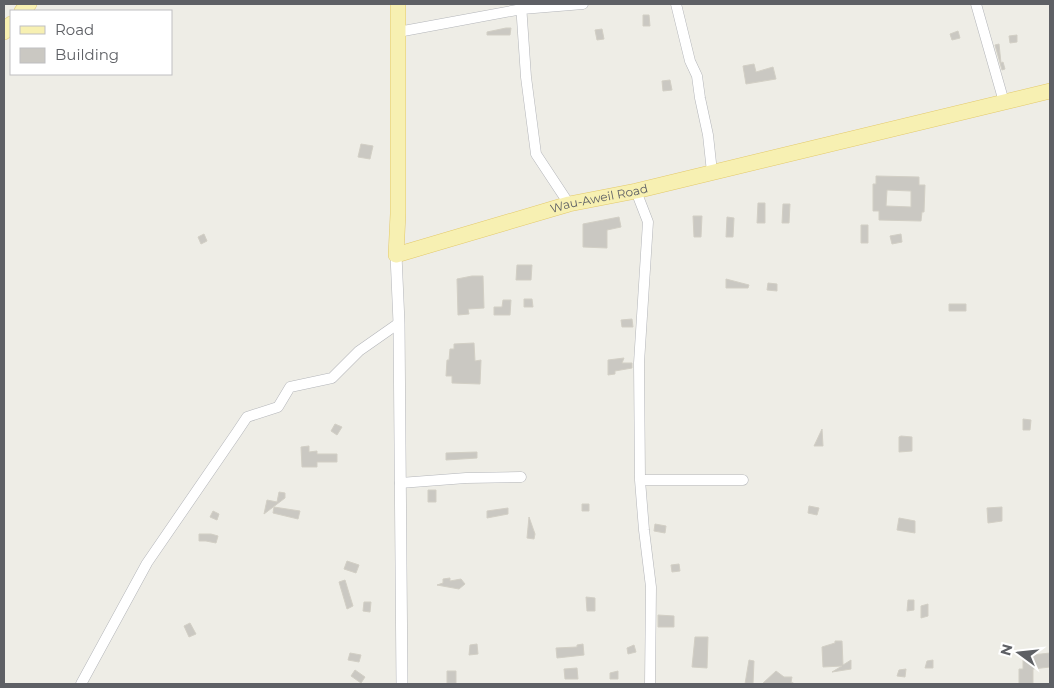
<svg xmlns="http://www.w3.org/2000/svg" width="1054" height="688" font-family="Montserrat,sans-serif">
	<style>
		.building { fill: #cac8c2; stroke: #d2cfc5; fill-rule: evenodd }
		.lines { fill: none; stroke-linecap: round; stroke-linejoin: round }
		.minor-casing { stroke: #b3b5b9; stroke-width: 11 }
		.tertiary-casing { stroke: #b3b5b9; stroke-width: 12 }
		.primary-casing { stroke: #e3c96a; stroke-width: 16 }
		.minor { stroke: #fff; stroke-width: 10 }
		.tertiary { stroke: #fff; stroke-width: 11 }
		.primary { stroke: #f7f0b2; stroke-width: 15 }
		.labels { text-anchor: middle; stroke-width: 5; stroke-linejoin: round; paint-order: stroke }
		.street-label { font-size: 12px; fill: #5e6065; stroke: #fff }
	</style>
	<rect width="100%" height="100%" fill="#eeede6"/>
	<path class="building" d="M643,15H649L650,26H643Z
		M506,28H511L510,35H487V32Z
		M602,29L604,39L597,40L595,30Z
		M958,31L960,38L952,40L950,34Z
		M1017,35V42L1010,43L1009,36Z
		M999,44L1001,63L1003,62L1005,69L1002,70L995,45Z
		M754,64L756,72L773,67L776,79L746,84L743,66Z
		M670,80L672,90L663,91L662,81Z
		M361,144L373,146L370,159L358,157Z
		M876,176L919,177V185H925L924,212H922L921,221L879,220V211H873V184H876ZM887,190L911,191V207L886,206Z
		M758,203H765V223H757Z
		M783,204H790L789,223H782Z
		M693,216H702L701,237H694Z
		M619,217L621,227L607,230V248L583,247V224Z
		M727,217L734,218L733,237H726Z
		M861,225H868V243H861Z
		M204,234L207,241L201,244L198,237Z
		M901,234L902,242L892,244L890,236Z
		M517,265H532L531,280H516Z
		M472,276H483L484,308L468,309L469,314L458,315L457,279Z
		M726,279L749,285L748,288H726Z
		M768,283L777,284V291L767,290Z
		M524,299H532L533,307H524Z
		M503,300H511L510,315H494V307H502Z
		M949,304H966V311H949Z
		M632,319L633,327H622L621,320Z
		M474,343L475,361L481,360L480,384L452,383V376H446L447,360H449L450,349H454V344Z
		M624,358L622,363H632V368L615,371V374L608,375V360Z
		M1023,419L1031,420L1030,430H1023Z
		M335,424L342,427L337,435L331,431Z
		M822,429L823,446H814Z
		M901,436L912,437V451L899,452V437Z
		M309,446V452L317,451V454H337V462H317V467H302L301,447Z
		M477,452V458L446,460V453Z
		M428,490H436V502H428Z
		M279,492L285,493V498L264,514L267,500L277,502Z
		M582,504H589V511H582Z
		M809,506L819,508L817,515L808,513Z
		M274,507L300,511L298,519L273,513Z
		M1002,507V521L988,523L987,508Z
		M508,508V514L487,518V511Z
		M213,511L219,514L217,520L210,517Z
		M529,517L535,534L534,539L527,538Z
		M899,518L915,521V533L897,530Z
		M655,524L666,526L665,533L654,531Z
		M199,534H211L218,536L216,543L206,541H199Z
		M347,561L359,565L356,573L344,569Z
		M679,564L680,571L672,572L671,565Z
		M450,578V581L461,579L465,584L459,589L437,585L443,583V579Z
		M345,580L353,606L347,609L339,582Z
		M586,597L595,598V611H587Z
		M908,600H914V610L907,611Z
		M364,602H371L370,612L363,611Z
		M928,604V616L921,618V606Z
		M658,615L674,616V627H658Z
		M190,623L196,634L189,637L184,626Z
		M695,637H708L707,668L692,667Z
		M835,641H842L843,665L851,660V669L832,672L842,666L823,667L822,647L835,643Z
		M477,644L478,654L469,655L470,645Z
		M583,644L584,655L557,658L556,648L577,647V645Z
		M634,645L636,652L628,654L627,648Z
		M350,653L361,655L359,662L348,660Z
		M1050,653V667L1033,669V684H1019V669H1023V656Z
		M749,660L754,661L753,684H745Z
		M933,660V668H925L927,661Z
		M577,668L578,679H565L564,669Z
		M906,669L905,677L897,676L899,670Z
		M355,670L365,677L361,683L351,676Z
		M447,671H456V684H447Z
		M618,671V679H610V673Z
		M776,671L784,677H792L791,682L795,684H762Z"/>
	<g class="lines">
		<defs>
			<path id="minor" d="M521,4L526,77L536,154L569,204
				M676,4L690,61L697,76L700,98L708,135L712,172
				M976,4L1004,102
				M398,32L522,9L583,4
				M636,191L648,222L639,363L640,480L644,530L651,587L650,684
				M640,480H743
				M400,483L466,478L521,477
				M81,684L147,563L237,432L247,417L278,407L290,387L332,378L359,351L399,323"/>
			<path id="tertiary" d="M396,255L399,323L402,684"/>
			<g id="primary">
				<path id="s1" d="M398,4V214L396,255L569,204L636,191L1050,91"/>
				<path d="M22,11L29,4"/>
				<path d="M4,32L11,24"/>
			</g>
		</defs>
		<use href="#minor" class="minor-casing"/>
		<use href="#tertiary" class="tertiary-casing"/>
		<use href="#primary" class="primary-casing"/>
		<use href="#minor" class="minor"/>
		<use href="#tertiary" class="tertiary"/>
		<use href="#primary" class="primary"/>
	</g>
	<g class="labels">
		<g class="street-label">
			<text dy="4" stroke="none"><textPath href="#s1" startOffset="462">Wau-Aweil Road</textPath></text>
		</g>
	</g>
	<rect width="1054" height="688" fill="none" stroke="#5e6065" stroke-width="10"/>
	<rect x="10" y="10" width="162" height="65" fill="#ffffff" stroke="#bfbfc1"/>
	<rect x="20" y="26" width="25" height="8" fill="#f7f0b2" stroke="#bfbfc1"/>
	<text x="55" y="35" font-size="15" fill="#5e6065">Road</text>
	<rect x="20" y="48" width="25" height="15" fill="#cac8c2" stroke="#bfbfc1"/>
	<text x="55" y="60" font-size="15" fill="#5e6065">Building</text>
	<g transform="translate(1019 653) rotate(285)" stroke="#ffffff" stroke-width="4" paint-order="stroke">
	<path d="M0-4L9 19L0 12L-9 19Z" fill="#5e6065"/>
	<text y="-8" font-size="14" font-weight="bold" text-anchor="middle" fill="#5e6065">N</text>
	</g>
</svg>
